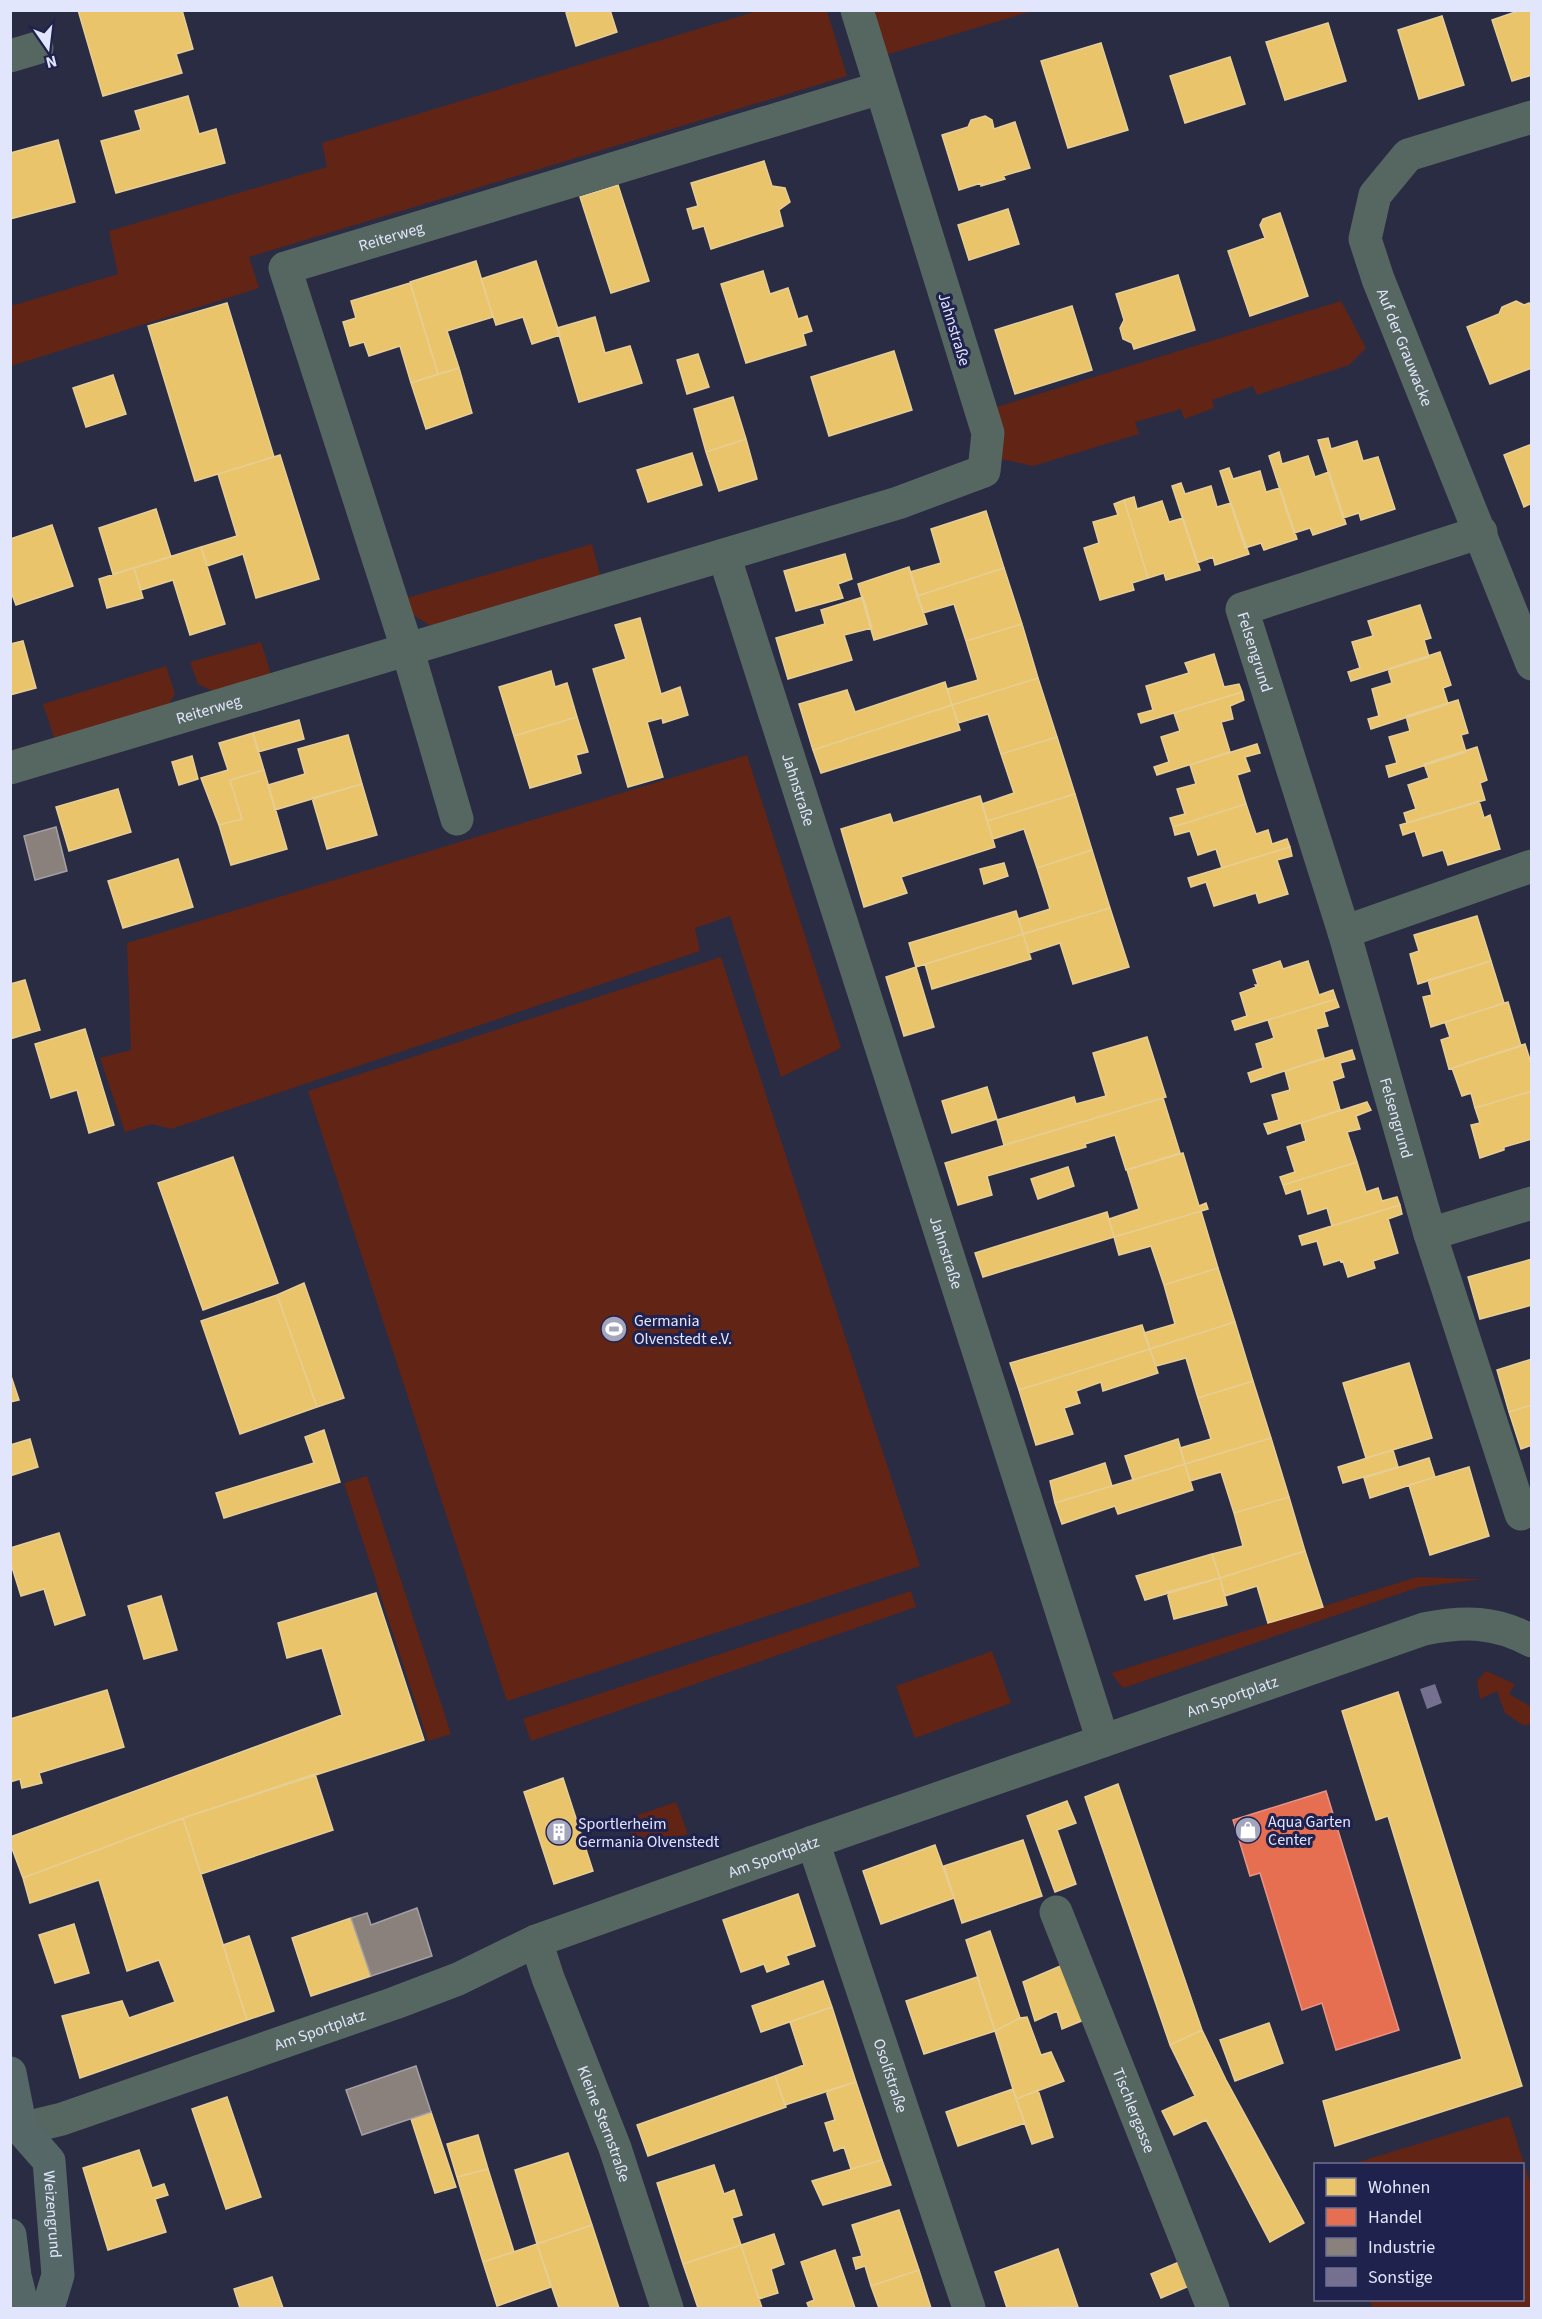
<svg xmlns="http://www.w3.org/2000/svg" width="1542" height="2319" font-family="'Source Sans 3',sans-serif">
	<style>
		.green { fill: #622414 }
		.homes { fill: #e9c46a; stroke: #e7ce96; stroke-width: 1.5 }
		.shops { fill: #e76f51; stroke: #e69385; stroke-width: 1.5 }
		.industry { fill: #8a817c; stroke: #a49fa3; stroke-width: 1.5 }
		.building { fill: #767090 }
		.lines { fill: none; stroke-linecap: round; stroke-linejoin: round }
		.minor { stroke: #566661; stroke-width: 33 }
		.major { stroke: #556867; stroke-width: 33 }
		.labels { text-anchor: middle; stroke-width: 6; stroke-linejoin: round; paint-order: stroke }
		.street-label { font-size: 16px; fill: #e2e6fd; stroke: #20224e }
		.poi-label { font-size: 16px; fill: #e2e6fd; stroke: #20224e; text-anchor: start }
	</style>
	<rect width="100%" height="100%" fill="#2a2c44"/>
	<path class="green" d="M870,10L1032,11L882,56Z
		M757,11H827L847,76L249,257L259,288L11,366V306L118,274L109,231L327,167L322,143Z
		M1341,301L1366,348L1349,365L1257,395L1253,386L1212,400L1214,408L1184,419L1181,409L1135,422L1139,434L1033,466L996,458L990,409Z
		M592,544L600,575L431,626L410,613L407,598Z
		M261,642L271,675L215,692L198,684L190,662Z
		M166,666L175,694L168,706L55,740L43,704Z
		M747,755L841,1048L781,1077L730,916L695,928L700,951L171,1129L152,1124L125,1132L100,1058L131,1050L127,943Z
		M721,957L920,1566L507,1701L308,1091Z
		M367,1476L451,1734L428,1741L344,1483Z
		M1417,1577L1481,1579L1419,1587L1123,1688L1111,1673Z
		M911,1591L916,1607L531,1741L523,1719Z
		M992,1651L1011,1703L915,1738L896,1686Z
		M1486,1671L1515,1684L1509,1694L1531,1707V1723L1524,1726L1505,1713L1497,1691L1480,1699L1477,1681Z
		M676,1802L688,1834L637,1851L626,1819Z
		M1509,2116L1531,2186V2308H1373L1369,2300H1522V2164H1352Z"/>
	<path class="homes" d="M78,10H182L193,49L176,54L182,73L103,96Z
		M572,10H610L617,32L576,46L566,13Z
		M1521,10H1532V75L1512,81L1492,20Z
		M1442,16L1464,85L1419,99L1398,30Z
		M1328,23L1346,81L1285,100L1266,42Z
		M1101,43L1128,130L1068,148L1041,61Z
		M1230,57L1245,104L1185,123L1170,76Z
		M188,96L199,134L216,129L225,163L116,193L101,141L141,130L135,111Z
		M985,116L992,120L994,129L1015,122L1030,168L1003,176L1005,179L981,186V183L959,190L942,135L968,127L971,120Z
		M58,140L75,202L10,219V153Z
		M764,161L772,186L785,188L790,202L779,210L783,226L711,249L704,226L693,229L687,209L698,206L691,183Z
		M618,185L649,281L611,293L580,197Z
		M1008,209L1019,244L969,260L958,225Z
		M1280,213L1308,296L1250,316L1228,251L1265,238L1260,225L1263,219Z
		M476,261L493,317L447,331L459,368L438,374L410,282Z
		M536,261L560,335L532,344L523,317L496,325L481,279Z
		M763,271L770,294L788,288L798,319L807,316L812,331L803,334L806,345L746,363L721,284Z
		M1178,275L1195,330L1134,349L1132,343L1123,339L1120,328L1124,320L1116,294Z
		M410,283L438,374L411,383L400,346L369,356L364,342L350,346L343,322L356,318L351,301Z
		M1516,301L1524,305L1529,303L1532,308V368L1490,384L1467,327L1499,314L1502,307Z
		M227,303L274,457L195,481L148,326Z
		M1072,306L1092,370L1015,394L995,330Z
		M595,317L605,353L630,346L642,383L579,402L557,328Z
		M894,351L912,410L829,436L811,377Z
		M698,354L709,387L687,394L677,360Z
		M459,368L472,413L426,429L411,383Z
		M113,375L126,414L86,427L73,388Z
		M733,397L746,439L706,452L694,409Z
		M1328,438L1331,449L1357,441L1363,461L1378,457L1395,509L1361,520L1359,513L1343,518L1318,440Z
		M746,439L757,479L719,491L706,452Z
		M1532,444V503L1524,507L1504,455Z
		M1279,452L1282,464L1308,456L1315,477L1329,472L1346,524L1313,535L1310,528L1294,533L1269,456Z
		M692,453L702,485L648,502L637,470Z
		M280,455L319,579L256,598L243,554L207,566L201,547L237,536L218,474Z
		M1229,468L1233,479L1260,471L1266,492L1280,488L1297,539L1264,550L1261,543L1245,548L1220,471Z
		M1181,483L1185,494L1211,486L1217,507L1231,503L1249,554L1215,565L1213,557L1197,563L1172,486Z
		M1134,497L1137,509L1162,501L1169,522L1183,518L1200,570L1166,580L1164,573L1148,578L1124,500Z
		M1124,500L1148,578L1132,583L1134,590L1100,600L1084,548L1099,543L1093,522L1118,515L1114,504Z
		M156,509L171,557L113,574L99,528Z
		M986,511L1004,568L917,596L910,572L941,563L931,529Z
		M52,525L73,586L16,605L10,589V539Z
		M201,547L225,624L190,635L173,580L141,590L134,568Z
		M845,554L852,579L838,584L843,598L796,611L784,571Z
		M909,567L927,624L874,640L858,584Z
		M134,568L143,598L107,608L99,579Z
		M1004,568L1022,624L966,641L954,604L923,613L917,596Z
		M863,597L872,628L844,635L852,660L788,679L776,638L825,624L821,610Z
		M1420,605L1431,638L1424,640L1429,657L1351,681L1348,672L1360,668L1352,642L1373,636L1368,621Z
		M640,618L661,694L680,687L688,715L663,723L662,718L647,722L663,777L628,787L593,669L626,659L615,625Z
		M1022,624L1038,678L952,705L947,689L978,680L966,641Z
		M23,641L36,688L10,695V644Z
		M1440,652L1451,685L1443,688L1448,704L1371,729L1368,719L1379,716L1372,689L1392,683L1388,669Z
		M1214,654L1224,687L1239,684L1242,692L1141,723L1138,714L1153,710L1146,686L1189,673L1185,663Z
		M551,671L555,687L567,683L577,717L514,736L499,687Z
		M1038,678L1057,737L1001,754L988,714L958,723L952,705Z
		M945,682L952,705L813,750L799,704L847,690L855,712Z
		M1242,692L1244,700L1230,706L1233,719L1221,722L1230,752L1157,775L1154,767L1169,762L1161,737L1180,731L1174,713Z
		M1458,700L1468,733L1461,735L1466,752L1389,777L1386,766L1397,763L1389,737L1410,731L1406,716Z
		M952,705L960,730L821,773L813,750Z
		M577,717L588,752L576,755L581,773L530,788L514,736Z
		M299,720L304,739L258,752L253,733Z
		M253,733L264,770L230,780L242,819L219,825L201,778L228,770L219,743Z
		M348,735L362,784L275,810L268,785L305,774L298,749Z
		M1057,737L1075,794L987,821L982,804L1014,793L1001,754Z
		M1257,744L1260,753L1245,757L1250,771L1237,775L1246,804L1173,827L1170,818L1185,814L1177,789L1196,784L1190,765Z
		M1477,747L1487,780L1480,783L1485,800L1407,823L1404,813L1416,809L1408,785L1429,778L1424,764Z
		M192,756L198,779L179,785L172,762Z
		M264,770L287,849L231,865L219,825L242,819L230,780Z
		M362,784L377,835L327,849L312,798Z
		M118,789L131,832L69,851L56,807Z
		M1075,794L1092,850L1037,868L1024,829L993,839L987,821Z
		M980,796L995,847L901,877L907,893L864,907L841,829L890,814L893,823Z
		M1479,801L1484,818L1490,815L1500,849L1448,865L1443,850L1423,856L1415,831L1403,835L1400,825Z
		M1246,804L1256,834L1268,830L1272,844L1287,839L1290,847L1222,868L1216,849L1198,855L1190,831L1175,835L1173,827Z
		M1290,847L1292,856L1277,860L1288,894L1259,903L1256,893L1214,906L1206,882L1191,887L1188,878Z
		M1092,850L1110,908L1023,934L1018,919L1050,909L1037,868Z
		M178,859L193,907L123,928L108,881Z
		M1004,863L1008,876L984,884L980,869Z
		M1110,908L1129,967L1073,984L1060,943L1029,953L1023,934Z
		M1016,911L1023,934L916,967L909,943Z
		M1477,916L1491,961L1418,984L1410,954L1419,951L1414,935Z
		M1023,934L1031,959L932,989L925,964Z
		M1280,961L1283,969L1308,961L1319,995L1333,990L1336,999L1235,1030L1232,1021L1247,1016L1240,993L1256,987L1255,985H1258L1253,970Z
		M1491,961L1504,1003L1431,1027L1423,997L1432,995L1428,980Z
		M916,967L934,1027L904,1036L886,977Z
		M25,980L40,1030L10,1039V984Z
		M1336,999L1339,1007L1324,1012L1328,1026L1316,1029L1324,1058L1251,1082L1248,1073L1263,1068L1256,1044L1274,1038L1268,1020Z
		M1508,1002L1521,1046L1449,1069L1441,1040L1450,1037L1445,1022Z
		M85,1029L114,1125L89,1133L77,1090L51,1098L35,1044Z
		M1147,1037L1166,1097L1004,1145L997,1120L1074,1097L1076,1104L1106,1096L1093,1053Z
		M1525,1044L1532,1066V1091L1475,1108L1471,1093L1462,1096L1452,1068Z
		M1352,1050L1355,1059L1340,1063L1344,1077L1332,1081L1340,1110L1268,1134L1264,1124L1279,1120L1272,1095L1290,1090L1285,1071Z
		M987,1087L997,1119L952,1133L942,1101Z
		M1532,1091V1139L1504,1147V1150L1480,1158L1471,1125L1480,1123L1475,1108Z
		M1163,1098L1180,1153L1126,1170L1115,1135L1085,1144L1086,1147L987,1176L992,1195L958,1205L945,1163Z
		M1367,1102L1371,1110L1356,1116L1360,1129L1347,1132L1357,1162L1283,1185L1280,1177L1295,1172L1287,1147L1306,1141L1301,1123Z
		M1183,1153L1199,1206L1206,1203L1208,1209L1114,1237L1109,1219L1139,1209L1127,1170Z
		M233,1157L278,1283L203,1310L158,1183Z
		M1357,1162L1366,1192L1378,1188L1382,1201L1397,1197L1400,1205L1332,1226L1327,1208L1308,1214L1301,1189L1286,1194L1283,1185Z
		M1068,1167L1074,1186L1038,1199L1031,1179Z
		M1400,1205L1402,1214L1388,1219L1398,1253L1373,1261L1375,1268L1348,1277L1343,1261L1341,1262L1340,1260L1324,1265L1317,1241L1302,1245L1299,1236Z
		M1208,1209L1201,1211L1218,1268L1164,1285L1151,1246L1119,1255L1114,1237Z
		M1107,1212L1114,1237L983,1277L975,1253Z
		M1532,1259V1305L1480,1319L1468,1277Z
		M1218,1268L1235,1322L1150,1349L1144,1333L1175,1324L1164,1285Z
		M304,1283L344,1398L317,1407L277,1295Z
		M277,1295L317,1407L240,1434L201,1321Z
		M1235,1322L1253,1381L1198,1398L1186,1358L1156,1366L1150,1349Z
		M1142,1325L1150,1349L1019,1390L1010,1363Z
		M1150,1349L1158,1373L1103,1391L1101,1382L1076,1391L1080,1403L1064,1408L1073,1434L1036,1445L1019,1390Z
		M1532,1359V1405L1509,1412L1497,1370Z
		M1409,1363L1432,1438L1366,1458L1343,1383Z
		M10,1373L19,1400L10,1402Z
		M1253,1381L1271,1438L1185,1464L1180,1448L1211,1439L1198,1398Z
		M1532,1405V1445L1521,1449L1509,1412Z
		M324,1430L340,1482L224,1518L216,1493L314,1463L305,1437Z
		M1271,1438L1289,1497L1234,1513L1221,1472L1190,1481L1185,1464Z
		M30,1439L38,1467L10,1476V1445Z
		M1178,1439L1185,1464L1133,1480L1125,1456Z
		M1393,1450L1398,1467L1343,1483L1338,1467Z
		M1429,1458L1435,1477L1370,1498L1364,1478Z
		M1105,1463L1112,1486L1055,1503L1050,1481Z
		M1185,1464L1193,1490L1118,1514L1115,1506L1062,1524L1055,1503Z
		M1469,1467L1489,1536L1430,1555L1409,1485Z
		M1289,1497L1305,1551L1220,1578L1212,1554L1243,1546L1234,1513Z
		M59,1533L85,1615L55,1625L44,1589L21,1596L10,1561V1548Z
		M1305,1551L1323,1607L1268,1623L1257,1586L1225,1596L1220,1578Z
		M1212,1554L1220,1578L1145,1600L1136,1576Z
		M1220,1578L1227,1605L1174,1619L1167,1592Z
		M376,1593L424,1740L183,1818L23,1878L10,1843V1837L342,1715L322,1648L287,1658L278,1623Z
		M161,1596L177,1650L144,1659L128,1606Z
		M107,1690L124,1747L39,1773L42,1783L22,1788L20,1779L10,1782V1719Z
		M1398,1692L1522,2086L1335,2146L1323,2101L1462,2059L1388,1816L1376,1820L1342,1711Z
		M315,1774L333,1830L201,1874L183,1818Z
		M563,1778L593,1871L554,1884L524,1792Z
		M1118,1784L1202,2030L1170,2045L1085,1797Z
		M1067,1801L1076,1823L1057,1830L1076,1884L1055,1892L1027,1816Z
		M183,1818L247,2020L80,2078L62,2016L122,2001L129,2018L175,2002L159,1960L127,1971L99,1880L30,1903L23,1878Z
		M1023,1840L1042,1896L962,1923L944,1866Z
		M935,1845L954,1898L881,1924L863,1871Z
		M798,1894L815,1946L786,1956L789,1964L767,1972L764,1964L741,1972L723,1920Z
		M351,1918L371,1976L311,1996L292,1938Z
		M74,1924L89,1973L55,1983L39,1935Z
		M990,1931L1020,2018L995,2031L966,1940Z
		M249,1936L274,2011L247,2020L223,1945Z
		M1065,1964L1084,2020L1062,2029L1057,2011L1035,2021L1023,1982Z
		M977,1977L995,2031L924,2054L906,2001Z
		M823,1981L832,2007L761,2032L752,2006Z
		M832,2007L856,2082L785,2105L775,2076L804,2065L790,2022Z
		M1027,2017L1041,2055L1051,2052L1064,2081L1016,2099L995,2031L1020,2018Z
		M1269,2023L1283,2063L1235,2081L1220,2040Z
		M1202,2030L1226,2080L1304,2223L1270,2242L1206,2120L1174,2135L1162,2111L1195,2096L1170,2045Z
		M775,2076L786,2107L648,2156L637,2125Z
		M856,2082L882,2160L851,2169L844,2147L834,2151L825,2123L835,2120L826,2091Z
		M1013,2089L1025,2123L958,2146L946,2112Z
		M1038,2090L1053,2137L1032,2144L1016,2099Z
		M227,2097L261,2197L226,2209L192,2109Z
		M431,2112L456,2187L435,2193L411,2119Z
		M478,2135L488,2169L457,2177L447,2144Z
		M139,2150L152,2188L164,2184L168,2195L155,2199L166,2232L108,2250L83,2168Z
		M568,2153L592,2225L537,2244L515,2170Z
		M882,2160L891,2185L823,2205L812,2181Z
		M714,2165L724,2194L734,2190L742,2215L732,2218L741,2245L683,2264L657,2183Z
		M488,2169L514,2252L483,2262L457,2177Z
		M899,2210L919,2270L871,2286L865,2266L856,2269L853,2258L862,2256L852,2225Z
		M592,2225L619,2308H559L537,2244Z
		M774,2234L784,2264L771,2269L778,2293L759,2299L741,2245Z
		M537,2244L551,2287L497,2306L483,2262Z
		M741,2245L762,2308H698L683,2264Z
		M1058,2249L1078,2307L1007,2308L995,2272Z
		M835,2250L855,2308H809L807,2303L814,2300L801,2262Z
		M1179,2262L1189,2286L1161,2298L1151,2274Z
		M919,2270L931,2308H879L871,2286Z
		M272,2277L283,2308H240L234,2289Z"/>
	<path class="shops" d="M1326,1791L1399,2030L1336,2050L1322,2003L1302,2010L1260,1873L1250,1876L1233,1820Z"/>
	<path class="industry" d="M56,827L67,871L35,880L24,836Z
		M417,1908L432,1956L371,1976L351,1918L367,1913L371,1925Z
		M416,2066L431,2112L362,2135L346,2090Z"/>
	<path class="building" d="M1435,1684L1442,1703L1427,1709L1420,1689Z"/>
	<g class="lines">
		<g class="minor">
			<path d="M10,56L37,48"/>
			<path id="s1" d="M1532,117L1408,155L1375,195L1365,239L1378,279L1532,664"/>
			<path id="s2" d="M1481,532L1242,609L1344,932L1430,1234L1521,1514"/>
			<path id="s3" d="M724,555L1103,1741"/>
			<path id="s4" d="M10,768L898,503L984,471L988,433L857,10"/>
			<path id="s5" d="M457,819L407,648L285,268L880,88"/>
			<path d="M1344,932L1532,866"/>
			<path d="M1430,1234L1532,1203"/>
			<path id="s6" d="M813,1842L969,2308"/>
			<path id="s7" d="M1056,1912L1213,2308"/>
			<path id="s8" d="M536,1941L548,1978L615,2148L667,2308"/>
			<path id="s9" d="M21,2129L62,2119L395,2003L458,1979L536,1941L813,1842L1424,1629C1464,1621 1495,1621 1532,1641"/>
		</g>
		<g class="major">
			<path id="s10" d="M10,2073L21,2129L49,2161L58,2275L48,2308"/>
			<path d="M10,2235L15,2276L23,2308"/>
		</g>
	</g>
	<defs>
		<symbol id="stadium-disc" viewBox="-11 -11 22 22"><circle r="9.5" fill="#a2a5bc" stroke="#20224e"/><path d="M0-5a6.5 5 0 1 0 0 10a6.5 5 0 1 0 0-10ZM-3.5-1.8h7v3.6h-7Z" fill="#fff"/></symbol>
		<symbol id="shop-disc" viewBox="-11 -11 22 22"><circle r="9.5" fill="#a2a5bc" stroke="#20224e"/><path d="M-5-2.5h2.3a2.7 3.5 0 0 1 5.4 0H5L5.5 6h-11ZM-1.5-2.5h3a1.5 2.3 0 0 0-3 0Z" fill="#fff"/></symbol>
		<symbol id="building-disc" viewBox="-11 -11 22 22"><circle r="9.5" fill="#a2a5bc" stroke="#20224e"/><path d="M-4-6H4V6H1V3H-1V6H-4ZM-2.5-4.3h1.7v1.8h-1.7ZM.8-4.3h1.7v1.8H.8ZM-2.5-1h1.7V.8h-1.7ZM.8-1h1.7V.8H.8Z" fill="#fff"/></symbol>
	</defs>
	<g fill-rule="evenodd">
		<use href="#stadium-disc" x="599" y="1314" width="30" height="30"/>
		<use href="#shop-disc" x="1233" y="1815" width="30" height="30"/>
		<use href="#building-disc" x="544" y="1817" width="30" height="30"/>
	</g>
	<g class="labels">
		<g class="street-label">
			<text dy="6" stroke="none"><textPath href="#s5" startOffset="688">Reiterweg</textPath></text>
			<text transform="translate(955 329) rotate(73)" y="6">Jahnstraße</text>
			<text dy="6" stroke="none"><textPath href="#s1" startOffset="342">Auf der Grauwacke</textPath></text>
			<text dy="6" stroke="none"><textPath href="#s2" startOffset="296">Felsengrund</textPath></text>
			<text dy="6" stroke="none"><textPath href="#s4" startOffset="207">Reiterweg</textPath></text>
			<text dy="6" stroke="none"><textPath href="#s3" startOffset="246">Jahnstraße</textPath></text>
			<text dy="6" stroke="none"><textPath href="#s2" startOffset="783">Felsengrund</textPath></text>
			<text dy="6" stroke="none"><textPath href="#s3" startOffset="732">Jahnstraße</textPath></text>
			<text dy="6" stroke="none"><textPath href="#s9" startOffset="1287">Am Sportplatz</textPath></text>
			<text dy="6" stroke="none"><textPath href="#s9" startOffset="801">Am Sportplatz</textPath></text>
			<text dy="6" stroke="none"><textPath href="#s9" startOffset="315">Am Sportplatz</textPath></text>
			<text dy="6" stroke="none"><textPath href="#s6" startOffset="246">Osolfstraße</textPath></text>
			<text dy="6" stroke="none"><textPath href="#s7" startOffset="213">Tischlergasse</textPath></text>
			<text dy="6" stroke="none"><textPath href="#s8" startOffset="195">Kleine Sternstraße</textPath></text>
			<text dy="6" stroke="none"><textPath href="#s10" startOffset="153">Weizengrund</textPath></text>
		</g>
		<g class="poi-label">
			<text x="634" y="1326">Germania<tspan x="634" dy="18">Olvenstedt e.V.</tspan></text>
			<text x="1268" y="1827">Aqua Garten<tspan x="1268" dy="18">Center</tspan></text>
			<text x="578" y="1829">Sportlerheim<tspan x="578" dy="18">Germania Olvenstedt</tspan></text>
		</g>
	</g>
	<rect width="1542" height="2319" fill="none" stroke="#e2e6fd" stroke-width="24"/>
	<rect x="1314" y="2163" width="210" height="138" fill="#20224e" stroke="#6e7094" stroke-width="1.5"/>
	<rect x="1326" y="2178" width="30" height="18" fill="#e9c46a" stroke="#6e7094" stroke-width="1.5"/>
	<text x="1368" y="2193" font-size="18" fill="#e2e6fd">Wohnen</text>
	<rect x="1326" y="2208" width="30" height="18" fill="#e76f51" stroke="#6e7094" stroke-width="1.5"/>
	<text x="1368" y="2223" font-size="18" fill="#e2e6fd">Handel</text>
	<rect x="1326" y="2238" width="30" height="18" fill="#8a817c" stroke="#6e7094" stroke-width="1.5"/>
	<text x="1368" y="2253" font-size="18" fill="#e2e6fd">Industrie</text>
	<rect x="1326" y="2268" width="30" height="18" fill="#767090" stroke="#6e7094" stroke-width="1.5"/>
	<text x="1368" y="2283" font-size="18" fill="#e2e6fd">Sonstige</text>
	<g transform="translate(48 48) rotate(166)" stroke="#20224e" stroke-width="4.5" paint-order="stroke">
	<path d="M0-4.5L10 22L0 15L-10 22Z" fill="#e2e6fd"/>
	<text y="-9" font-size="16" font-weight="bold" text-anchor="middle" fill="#e2e6fd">N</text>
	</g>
</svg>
